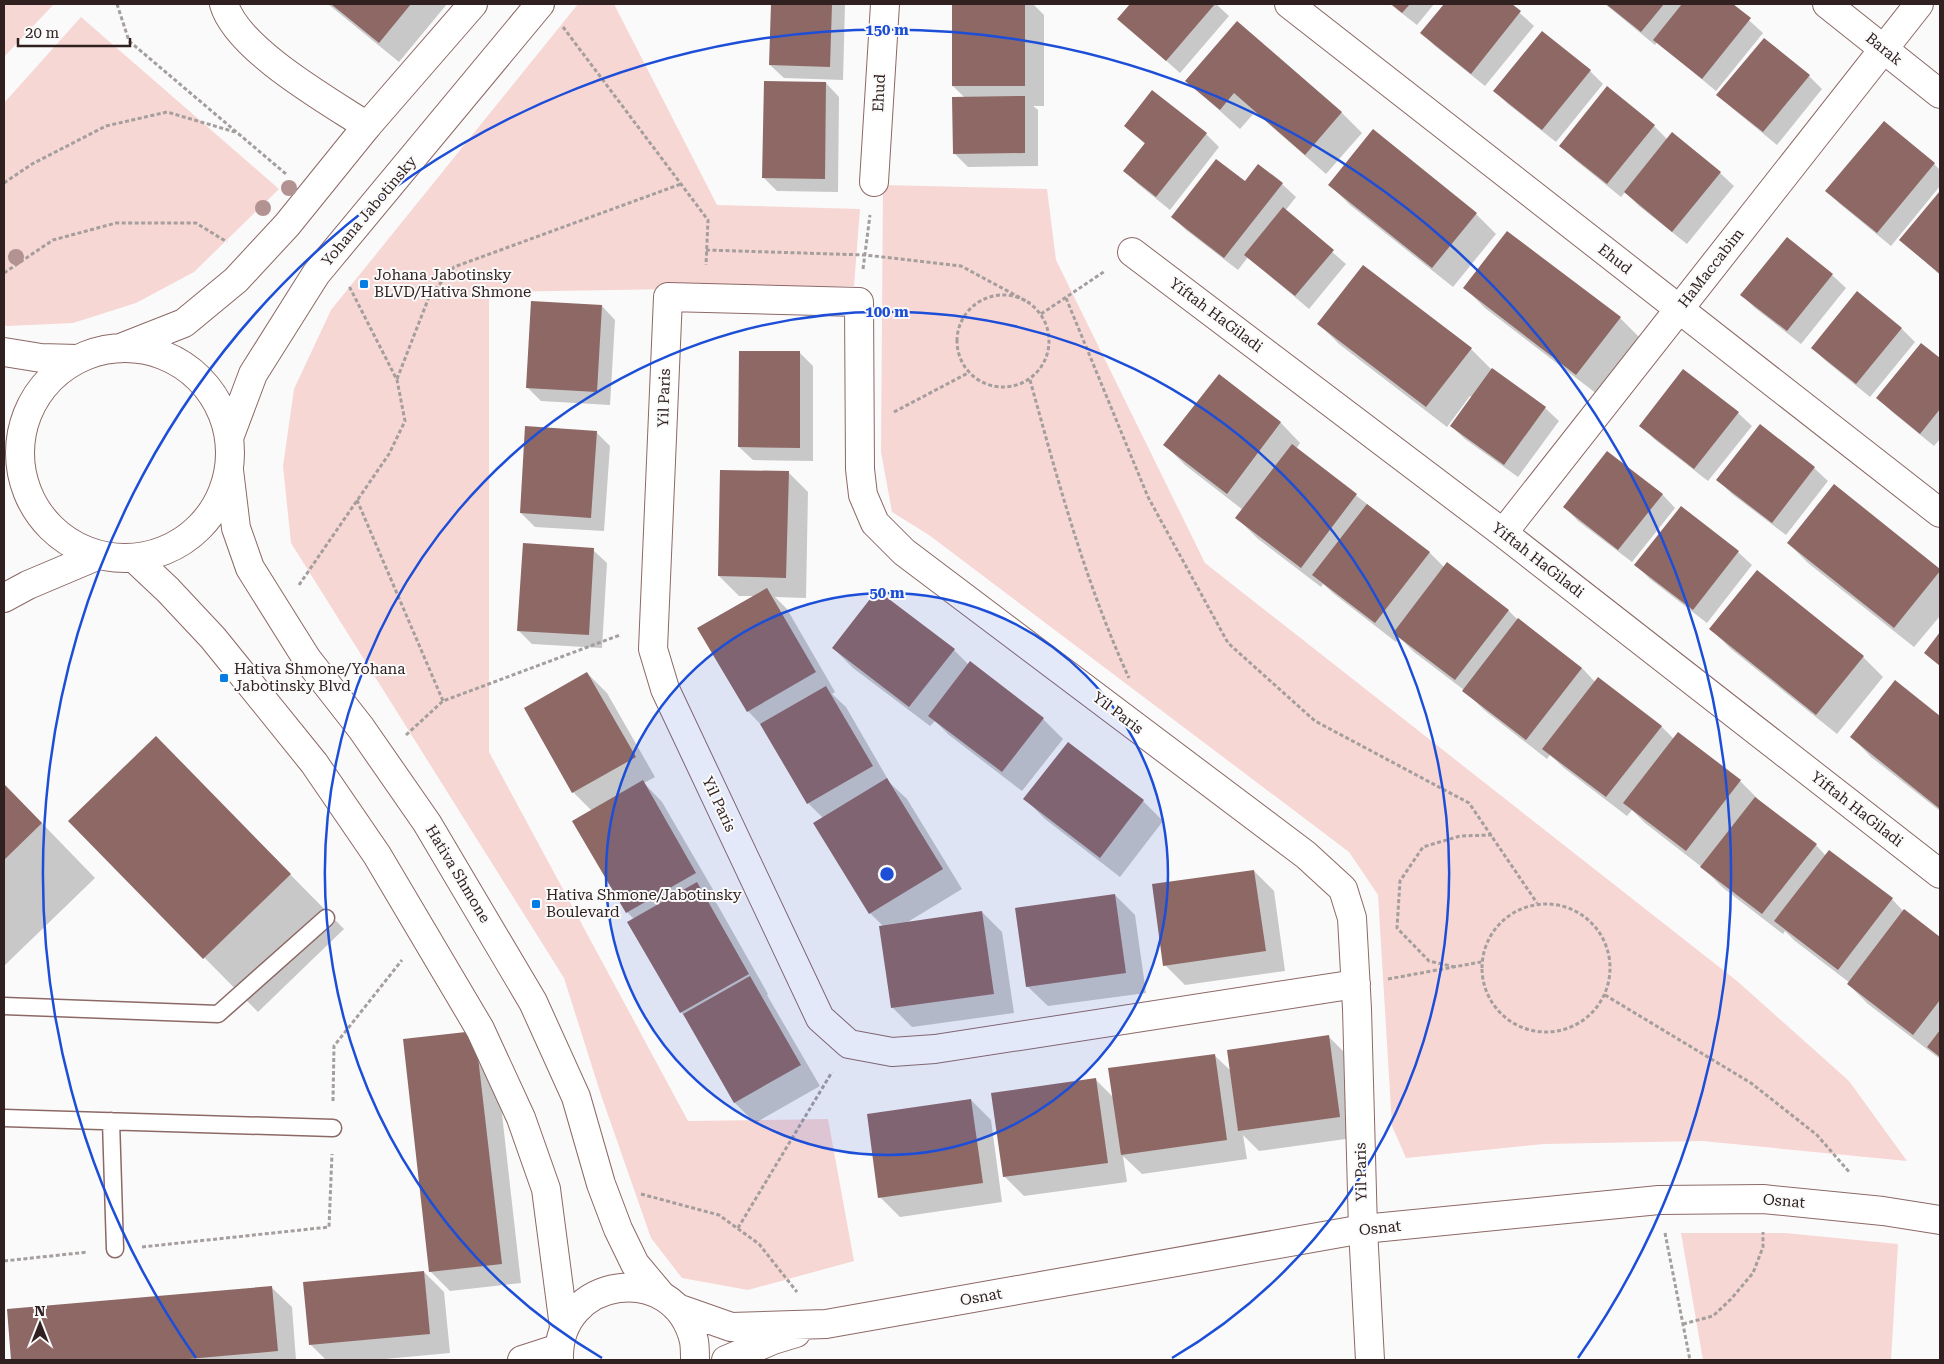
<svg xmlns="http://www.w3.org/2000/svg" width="1944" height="1364" font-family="'Roboto Serif',serif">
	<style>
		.green { fill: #f7d7d4 }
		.shadow { fill: #0003 }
		.building { fill: #8e6865 }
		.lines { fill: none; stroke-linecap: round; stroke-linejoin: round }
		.service-casing { stroke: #8c6966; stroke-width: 19 }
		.minor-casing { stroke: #8c6966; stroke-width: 30 }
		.tertiary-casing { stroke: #8c6966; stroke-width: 30 }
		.path { stroke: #a49e9d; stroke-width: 3; stroke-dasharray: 4 2.5; stroke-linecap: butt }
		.service { stroke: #fff; stroke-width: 16 }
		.minor { stroke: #fff; stroke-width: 28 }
		.tertiary { stroke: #fff; stroke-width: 28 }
		.tree { fill: #b29392 }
		.ring { fill: none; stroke: #1d4ed8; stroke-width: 2.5 }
		.poi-dot { fill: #057ce3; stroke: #fafafa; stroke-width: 2 }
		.labels { text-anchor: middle; stroke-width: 4; stroke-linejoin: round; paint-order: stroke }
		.street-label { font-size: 15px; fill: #302120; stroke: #fafafa }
		.poi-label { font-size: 15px; fill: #302120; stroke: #fafafa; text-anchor: start }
		.centre { fill: #1d4ed8; stroke: #fafafa; stroke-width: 2.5 }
		.ring-label { font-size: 15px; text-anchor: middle; font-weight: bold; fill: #1d4ed8; stroke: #fafafa; stroke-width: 4; stroke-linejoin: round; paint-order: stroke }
	</style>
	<rect width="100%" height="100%" fill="#fafafa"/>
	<path class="green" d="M4,4H54L4,57Z
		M578,4H614L717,205L860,209L854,286L489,292V752L688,1121L828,1119L854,1261L748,1290L682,1278L651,1238L601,1095L564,978L291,543L283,466L294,389L331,310Z
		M81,17L279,189L194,272L136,303L73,323L7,326L4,325V103Z
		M883,185L1047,189L1056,260L1205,563L1737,981L1849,1081L1907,1161L1702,1141L1544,1144L1406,1158L1392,1126L1378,895L1349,852L929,535L892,512L881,452Z
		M1681,1233H1785L1898,1244L1891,1360H1703Z"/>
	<path class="shadow" d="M328,4H447L399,62Z
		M772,4H845L843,80L784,78L770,65Z
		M953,4H1033L1044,15V106H1033L1038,110V166L968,167L954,153L965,98L953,86Z
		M1132,4H1216L1229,16L1180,73L1119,19Z
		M1390,4H1434L1417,25Z
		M1445,4H1510L1534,26L1485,86L1435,46L1422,33Z
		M1605,4H1731L1763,33L1716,91L1657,42L1655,45Z
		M1237,23L1342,113L1362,133L1326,174L1255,112L1240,129L1187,81Z
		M1590,71L1603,84L1556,142L1508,104L1495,91Z
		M1809,76L1822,89L1777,145L1732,108L1718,95Z
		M826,83L839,97L838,192L777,191L763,177Z
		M1607,88L1654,126L1668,140L1720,173L1734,186L1687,244L1639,206L1625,192L1621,197L1574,159L1561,145Z
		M1125,126L1206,134L1219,147L1170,210L1138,184L1124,170L1146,145Z
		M1934,164L1940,170V186L1891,246L1840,204L1827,191Z
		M1245,183L1282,184L1296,197L1285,211L1346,264L1309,309L1248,257L1238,270L1186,230L1173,217Z
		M1330,185L1476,214L1496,234L1453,287L1350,205Z
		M1940,193V275L1901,240Z
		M1787,238L1832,275L1846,288L1801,344L1755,308L1742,295Z
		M1465,288L1620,318L1640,338L1597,394L1485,308Z
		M532,302L602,306L615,320L610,405L541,401L527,387Z
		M1319,324L1471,349L1492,370L1545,408L1559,421L1518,477L1465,439L1451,426L1472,397L1470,396L1447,427L1339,344Z
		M1902,329L1915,342L1870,397L1826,361L1812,348Z
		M1921,344L1940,360V439L1934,446L1891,411L1878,398Z
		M800,353L813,366V461L753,460L739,447Z
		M1219,376L1281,423L1300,443L1296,449L1429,552L1444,567L1508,610L1518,620L1582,668L1595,682L1661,726L1674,739L1740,781L1760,801L1816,845L1826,856L1892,899L1904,912L1940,938V1059L1868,1004L1848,984L1850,983L1795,941L1785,931L1783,934L1722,887L1703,868L1645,823L1632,810L1627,816L1564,768L1550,755L1547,759L1484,710L1464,690L1414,652L1399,637L1396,642L1334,594L1323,584L1321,587L1257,538L1237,518L1243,510L1185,465L1165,445Z
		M1738,413L1752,426L1708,481L1654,439L1641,425Z
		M596,432L610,446L604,531L535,527L521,513Z
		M1814,468L1828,481L1786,535L1732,494L1718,480Z
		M788,472L808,492L806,598L775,597L787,609L835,692L832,694L846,707L890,783L907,799L962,889L906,923L982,912L1002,932L1014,1013L912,1027L892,1007L883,926L870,913L823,818L808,803L762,726L748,711L754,596H739L719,576Z
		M1834,486L1940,570V616L1914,647L1808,563L1788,543Z
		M1662,494L1675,508L1632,562L1578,521L1565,507Z
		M593,550L607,563L602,648L532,644L518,630Z
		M1738,552L1752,565L1707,623L1650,579L1636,565Z
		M1711,629L1863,657L1883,677L1837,734L1731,649Z
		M833,648L954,650L969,665L1043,719L1063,739L1022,791L949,735L935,721L930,726L853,668Z
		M587,673L607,693L655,777L644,783L662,802L715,893L709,896L717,904L768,994L767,995L820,1086L755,1123L735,1103L686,1018L681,1012L634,919L627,912L592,811L573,792Z
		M1896,682L1940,717V811L1871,757L1852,737Z
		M1068,743L1143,801L1163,821L1120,877L1045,819L1025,799Z
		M4,784L95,878L4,966Z
		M209,792L344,929L258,1012L70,821Z
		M1254,871L1274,891L1285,971L1185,985L1165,965Z
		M1115,895L1135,915L1146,993L1048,1006L1027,986Z
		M1329,1037L1349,1057L1360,1137L1259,1151L1243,1135L1247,1159L1142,1174L1123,1156L1127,1182L1024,1196L1004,1176L1096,1080L1114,1098L1214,1055L1231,1071Z
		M405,1040L495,1052L521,1283L450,1291L430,1271Z
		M971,1100L991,1120L1002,1202L900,1217L880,1197Z
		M424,1272L444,1292L450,1353L374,1360H326L310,1344Z
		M271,1287L292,1307L296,1360H12L8,1310Z"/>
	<path class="building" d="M331,4H411L379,43Z
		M771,4H832L830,67L769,65Z
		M952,4H1025V86H952Z
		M1130,4H1215L1166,61L1117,19Z
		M1391,4H1410L1402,13Z
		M1444,4H1512L1521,11L1471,74L1420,33Z
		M1606,4H1664L1641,32Z
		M1682,4H1733L1751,18L1702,79L1653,40Z
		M1237,21L1342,112L1305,155L1234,93L1220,110L1185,81Z
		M1542,31L1591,70L1542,130L1493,91Z
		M1764,38L1810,75L1763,132L1716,95Z
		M764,81L826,82L825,179L762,178Z
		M1607,86L1655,125L1607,184L1559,146Z
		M1152,90L1207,133L1156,197L1123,171L1145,143L1124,126Z
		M1025,96V153L953,154L952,97Z
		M1884,121L1935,163L1877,233L1825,191Z
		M1373,129L1477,213L1432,268L1328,185Z
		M1672,132L1721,172L1672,232L1624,192Z
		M1216,159L1245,181L1258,164L1283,183L1224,258L1171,217Z
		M1940,191V274L1899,240Z
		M1283,207L1334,250L1295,296L1244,255Z
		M1507,231L1621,317L1576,375L1463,288Z
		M1787,237L1833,274L1787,331L1740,295Z
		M1363,265L1472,348L1426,407L1317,324Z
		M1857,291L1902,328L1856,384L1811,348Z
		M531,301L602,305L597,392L526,388Z
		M1921,343L1940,358V409L1920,434L1876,398Z
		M739,351H800V448L738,447Z
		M1492,368L1546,407L1504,465L1450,426Z
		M1683,369L1739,412L1694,469L1639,426Z
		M1219,374L1281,422L1227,494L1163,445Z
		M1760,424L1815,467L1772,523L1716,480Z
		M525,426L597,431L591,518L520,513Z
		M1292,444L1357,494L1301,568L1235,518Z
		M1607,451L1663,494L1618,550L1563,507Z
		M720,470L789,471L786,578L718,576Z
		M1834,484L1940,569V571L1894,628L1787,543Z
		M1367,504L1430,552L1375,623L1312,575Z
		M1681,506L1739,551L1693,610L1634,565Z
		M523,543L594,548L589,635L517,631Z
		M1447,562L1509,610L1455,680L1393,633Z
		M1757,570L1864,656L1816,715L1709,629Z
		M767,588L816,672L747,712L697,628Z
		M877,590L955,649L909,707L832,648Z
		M1518,618L1582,668L1526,740L1462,691Z
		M1940,632V666L1924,653Z
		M970,661L1044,718L1002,772L928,716Z
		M587,672L636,757L572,793L524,708Z
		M1598,677L1662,726L1606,797L1542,749Z
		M1895,680L1940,716V809L1850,737Z
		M826,686L873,766L807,804L760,724Z
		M1678,732L1741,780L1686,851L1623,803Z
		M156,736L291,874L203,959L68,821Z
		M1068,742L1144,800L1100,858L1023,799Z
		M887,778L943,869L869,914L813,823Z
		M643,780L696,873L626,913L572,821Z
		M4,784L42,823L4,860Z
		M1755,797L1817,844L1762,914L1700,867Z
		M1829,850L1893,898L1838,970L1774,921Z
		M1254,870L1266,951L1163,966L1152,884Z
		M697,882L749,974L680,1013L627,922Z
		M1115,894L1126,973L1026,987L1015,908Z
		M1904,909L1940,937V1000L1913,1035L1847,984Z
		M982,911L994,994L891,1008L879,926Z
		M750,976L801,1065L734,1103L683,1014Z
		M1940,1030V1057L1927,1047Z
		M475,1031L502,1264L429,1272L403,1039Z
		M1329,1035L1340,1117L1238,1131L1227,1050Z
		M1215,1054L1227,1140L1121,1155L1108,1068Z
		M1096,1078L1108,1163L1003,1177L991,1093Z
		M971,1099L983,1183L878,1198L867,1114Z
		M424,1271L430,1334L309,1345L303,1282Z
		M272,1286L278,1351L177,1360H11L7,1309Z"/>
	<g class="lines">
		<defs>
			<path id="service" d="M4,1006L218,1014L326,918
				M4,1118L333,1128
				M111,1121L115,1249"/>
			<path id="minor" d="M224,4C237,49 327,100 367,126
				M1289,4L1940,513
				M1827,4L1940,94
				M874,182L885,4
				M1132,252L1503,533L1940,874
				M1503,533L1919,4
				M1356,984L935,1049L892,1052L849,1044L820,1018L665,689L653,649L668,297L859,302L860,469L863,495L875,523L904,552L1306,855L1343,889L1352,918L1357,1009L1363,1229L1370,1360
				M522,1360L559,1348"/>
			<path id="tertiary" d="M123,347L184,323L236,280L287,225L367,126L473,4
				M20 453a105 105 0 1 1 210 0a105 105 0 1 1-210 0Z
				M4,352L41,358L77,359
				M229,438L253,374L316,274L540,4
				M229,470L236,528L250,568L307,659L361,728L427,823L533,1002L576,1097L601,1184L618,1229L635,1264L661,1295
				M134,558L168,590L213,638L314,763L377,855L480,1029L521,1118L546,1189L564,1327
				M4,598L28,585L99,555
				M677,1308L731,1327L826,1324L1363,1229L1659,1200L1763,1199L1883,1211L1940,1220
				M559,1360C556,1276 675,1259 694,1341C695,1347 695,1354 695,1360
				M726,1360L773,1340L796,1333"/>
		</defs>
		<use href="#service" class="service-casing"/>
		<use href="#minor" class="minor-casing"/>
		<use href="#tertiary" class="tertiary-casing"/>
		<path class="path" d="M117,4L129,41L286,174
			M563,27L708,220L706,265
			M4,183L32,164L106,126L167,112L235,132
			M706,250L865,255L961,266L1030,303
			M863,269L870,215
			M4,273L53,240L116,223H196L227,242
			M957 341a46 46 0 1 1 92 0a46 46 0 1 1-92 0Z
			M1066,298L1148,497L1228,643L1315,721L1469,803L1537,903
			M1041,314L1105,271
			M397,379L429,297L454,267L681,184
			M1030,380C1058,481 1085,582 1129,678
			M894,412L968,373
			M357,500L443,701
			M299,585L389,454L405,421L397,380L349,286
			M406,735L443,701L620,635
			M1482 968a64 64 0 1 1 128 0a64 64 0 1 1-128 0Z
			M1455,967L1429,961L1397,928L1400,881L1423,847L1460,836L1492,835
			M1388,979L1481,962
			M1605,995L1751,1083L1817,1135L1850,1173
			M333,1101L334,1046L402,960
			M641,1194L719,1215L759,1244L797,1292
			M738,1228L832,1072
			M1665,1233L1690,1360
			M142,1247L329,1227L332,1154
			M4,1261L88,1252
			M1683,1324L1713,1316L1731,1299L1753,1273L1763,1247V1232"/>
		<use href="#service" class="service"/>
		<use href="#minor" class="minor"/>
		<use href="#tertiary" class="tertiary"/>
	</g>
	<g class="tree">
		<circle cx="289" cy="188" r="8"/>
		<circle cx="263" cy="208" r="8"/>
		<circle cx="16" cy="257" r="8"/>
	</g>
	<circle cx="887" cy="874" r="281" fill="#1d4ed8" fill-opacity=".12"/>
	<g class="ring">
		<circle cx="887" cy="874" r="281"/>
		<path d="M602 1358A562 562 0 1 1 1172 1358"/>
		<path d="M196 1358A844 844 0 1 1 1578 1358"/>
	</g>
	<g class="poi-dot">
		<rect x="359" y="279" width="10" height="10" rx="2.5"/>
		<rect x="219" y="673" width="10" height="10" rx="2.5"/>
		<rect x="531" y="899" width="10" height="10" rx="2.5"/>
	</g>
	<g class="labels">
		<g class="street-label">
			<text transform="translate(1884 49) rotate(39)" y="5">Barak</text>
			<text transform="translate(879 93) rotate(-87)" y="5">Ehud</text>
			<text transform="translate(369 211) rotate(-50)" y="5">Yohana Jabotinsky</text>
			<text transform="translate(1615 259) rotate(38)" y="5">Ehud</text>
			<text transform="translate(1711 268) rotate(-52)" y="5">HaMaccabim</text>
			<text transform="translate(1216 315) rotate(37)" y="5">Yiftah HaGiladi</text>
			<text transform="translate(664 398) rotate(-88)" y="5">Yil Paris</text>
			<text transform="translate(1538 560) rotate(38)" y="5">Yiftah HaGiladi</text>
			<text transform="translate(1118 713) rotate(37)" y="5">Yil Paris</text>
			<text transform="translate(719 804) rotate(65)" y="5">Yil Paris</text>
			<text transform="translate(1857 809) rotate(38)" y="5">Yiftah HaGiladi</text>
			<text transform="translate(458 874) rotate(59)" y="5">Hativa Shmone</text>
			<text transform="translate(1361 1172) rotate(-91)" y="5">Yil Paris</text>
			<text transform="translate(1784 1201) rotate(5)" y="5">Osnat</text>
			<text transform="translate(1380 1228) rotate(-6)" y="5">Osnat</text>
			<text transform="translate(981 1297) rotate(-10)" y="5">Osnat</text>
		</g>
		<g class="poi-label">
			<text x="374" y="280">Johana Jabotinsky<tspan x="374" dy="17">BLVD/Hativa Shmone</tspan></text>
			<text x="234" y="674">Hativa Shmone/Yohana<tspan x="234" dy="17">Jabotinsky Blvd</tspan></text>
			<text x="546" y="900">Hativa Shmone/Jabotinsky<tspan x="546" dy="17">Boulevard</tspan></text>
		</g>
	</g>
	<circle cx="887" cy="874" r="8" class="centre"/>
	<g class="ring-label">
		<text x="887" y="35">150 m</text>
		<text x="887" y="317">100 m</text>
		<text x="887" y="598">50 m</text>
	</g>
	<rect width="1944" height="1364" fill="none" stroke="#302120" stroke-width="10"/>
	<g transform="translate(40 1324)" stroke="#fafafa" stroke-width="4" paint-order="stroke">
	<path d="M0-4L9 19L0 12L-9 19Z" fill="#302120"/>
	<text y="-8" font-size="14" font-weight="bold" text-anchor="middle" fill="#302120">N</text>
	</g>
	<path d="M18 38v8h112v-8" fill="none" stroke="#302120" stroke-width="2.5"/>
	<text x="25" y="38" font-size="15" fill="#302120" stroke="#fafafa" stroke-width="4" paint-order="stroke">20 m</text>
</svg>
